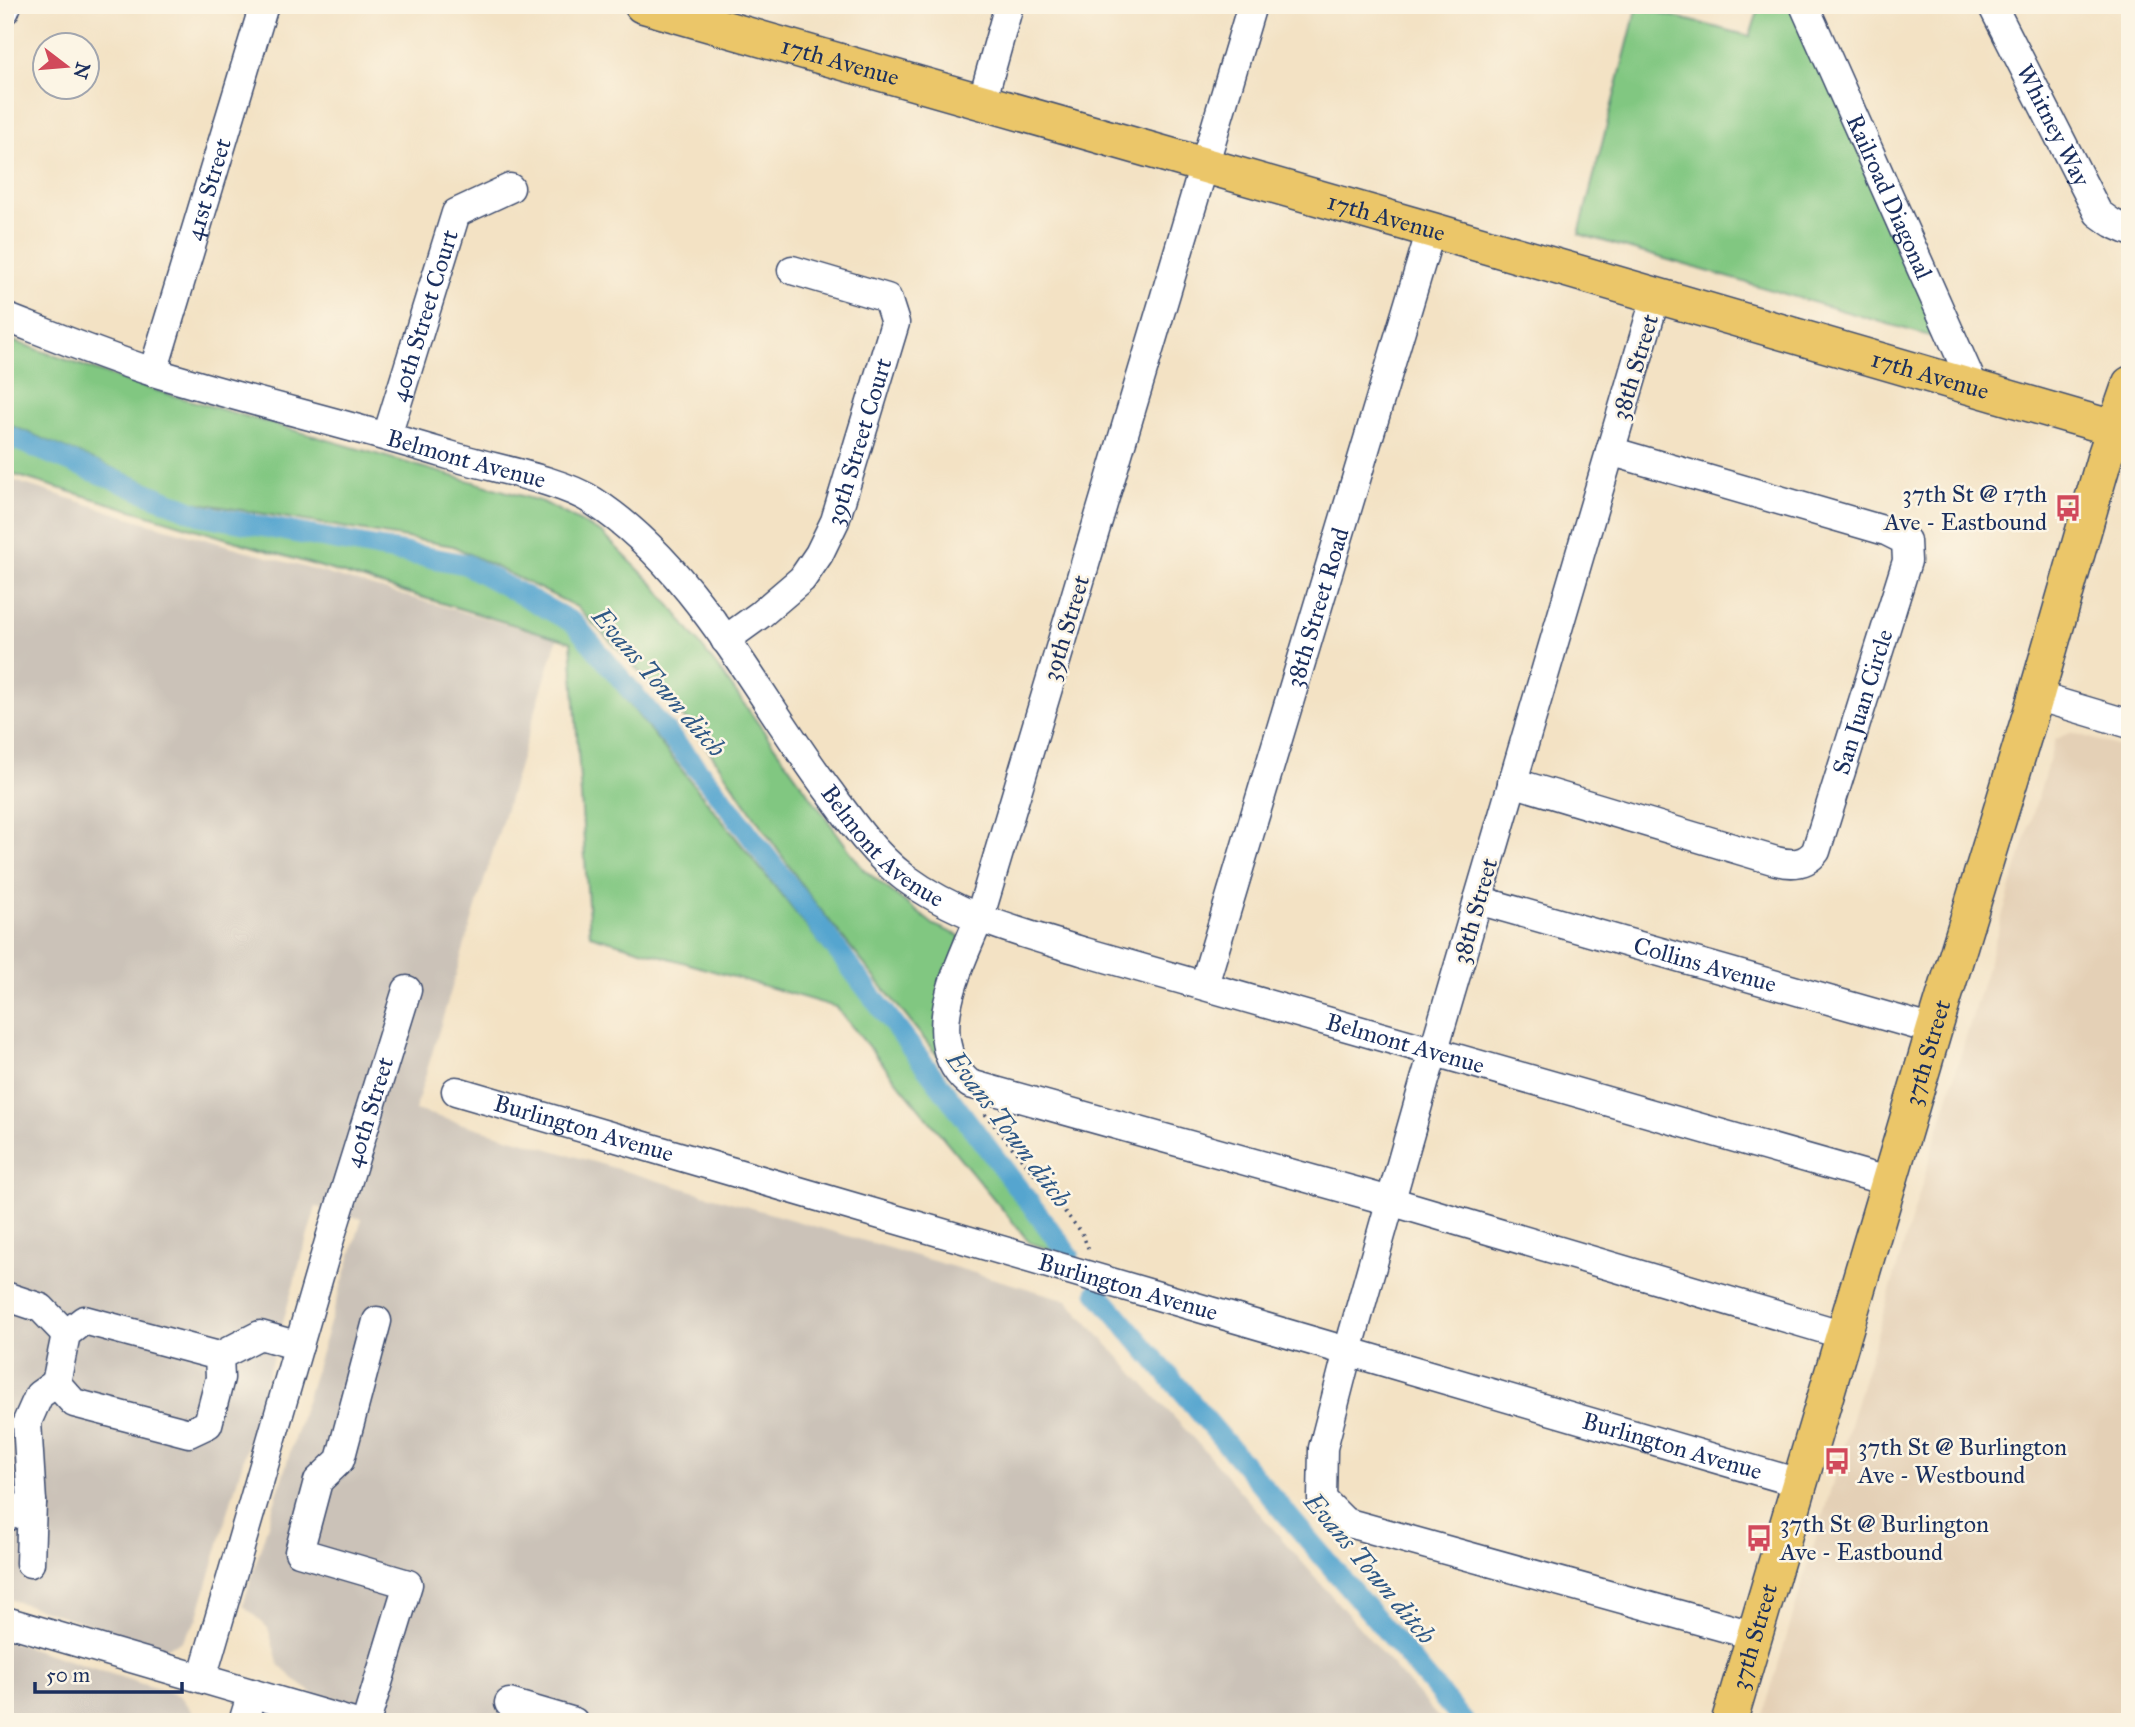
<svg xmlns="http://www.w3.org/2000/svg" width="2135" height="1727" font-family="'IM FELL Great Primer',serif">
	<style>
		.built { fill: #e4d0b6 }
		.industrial { fill: #cbc2b8 }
		.green { fill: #81c781; stroke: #4e7b70; stroke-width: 2 }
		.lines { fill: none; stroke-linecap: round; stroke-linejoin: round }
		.canal { stroke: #54a5cf; stroke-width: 21 }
		.minor-casing { stroke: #3b4a6d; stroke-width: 31 }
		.major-casing { stroke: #3b4a6d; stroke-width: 38 }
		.path { stroke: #3b4a6d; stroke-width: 3.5; stroke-dasharray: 2 5; stroke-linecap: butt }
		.minor { stroke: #fff; stroke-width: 28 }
		.major { stroke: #ebc669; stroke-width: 35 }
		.labels { text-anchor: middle; stroke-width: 5; stroke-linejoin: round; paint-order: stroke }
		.street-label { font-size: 24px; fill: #1b2f5e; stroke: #fcf5e5 }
		.poi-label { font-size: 24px; fill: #1b2f5e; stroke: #fcf5e5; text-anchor: start }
		.water-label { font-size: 26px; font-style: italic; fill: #2f5886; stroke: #fcf5e5 }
	</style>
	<rect width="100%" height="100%" fill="#fcf5e5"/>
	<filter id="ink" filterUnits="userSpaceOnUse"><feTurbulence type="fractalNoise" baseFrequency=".0143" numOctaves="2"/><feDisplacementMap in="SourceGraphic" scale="14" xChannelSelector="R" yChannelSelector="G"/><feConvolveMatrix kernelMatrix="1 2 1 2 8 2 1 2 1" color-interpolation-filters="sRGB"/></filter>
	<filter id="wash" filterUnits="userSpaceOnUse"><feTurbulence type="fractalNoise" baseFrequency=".00686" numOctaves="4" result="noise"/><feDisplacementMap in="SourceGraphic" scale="28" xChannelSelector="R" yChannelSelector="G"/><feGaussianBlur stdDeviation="1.57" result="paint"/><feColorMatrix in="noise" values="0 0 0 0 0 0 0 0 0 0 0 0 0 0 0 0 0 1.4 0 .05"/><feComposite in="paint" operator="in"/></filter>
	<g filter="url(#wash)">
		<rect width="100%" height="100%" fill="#f3e2c4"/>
		<path class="built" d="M2070,732L2130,750V1722H1761L2055,740Z"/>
		<path class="industrial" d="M5,478L134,519L557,639L415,1110L1067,1300L1213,1460L1442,1722H403L321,1699L297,1682L279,1665L268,1628L243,1605L362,1219L316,1207L197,1620L181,1642L165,1648L5,1598V941L8,932L5,930Z
			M5,1640L180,1696L200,1722H5Z"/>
		<path class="green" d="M1760,5H1795L1943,340L1579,234L1637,7L1750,36Z
			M5,338L137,385L543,502L602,533L656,587L724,676L863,869L934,925L960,936L941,1060L811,898L692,726L577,607L453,546L193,502L5,423Z
			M5,441L201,519L461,570L571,631L886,1026L1059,1252L1030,1243L836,1007L590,935L571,642L5,472Z"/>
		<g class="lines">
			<path class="canal" d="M5,435L201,515L465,564L574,623L721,797L1069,1255
				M1097,1292L1464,1722"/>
		</g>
	</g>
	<g filter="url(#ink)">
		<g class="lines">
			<defs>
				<g id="minor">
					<path d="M1252,5L979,919C959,967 919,1042 970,1084L1390,1201L1844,1335"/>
					<path id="s1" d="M1804,5L1974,387"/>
					<path id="s2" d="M1992,5L2098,213L2112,223L2130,231"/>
					<path d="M5,10L7,5"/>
					<path d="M982,102L1009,5"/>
					<path d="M1656,296L1425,1080L1348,1351L1323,1448L1322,1499L1345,1522L1756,1636"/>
					<path id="s3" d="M5,317C54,336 103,356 153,372C251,402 351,425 449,455C490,468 559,479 593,501C696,567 758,698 831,794C852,823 875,855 904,877C958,917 1022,933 1085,952L1890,1182"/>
					<path id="s4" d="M153,372L264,5"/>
					<path id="s5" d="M387,436L456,213L510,188"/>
					<path id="s6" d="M725,640L761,614L802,579L819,554L835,521L895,323L887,298L792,270"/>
					<path d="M2036,696L2130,724"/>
					<path id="s7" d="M1512,782L1776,861C1792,865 1806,865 1816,851L1907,561L1906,541L1886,531L1610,451"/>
					<path id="s8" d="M1478,900L1934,1030"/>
					<path id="s9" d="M1204,985L1431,230"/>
					<path id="s10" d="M456,1091L1799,1483"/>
					<path d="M5,1296L41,1308L66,1334"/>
					<path d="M219,1356L220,1378L208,1424L189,1433L74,1403L56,1383L66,1334L84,1320L219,1356L260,1335L299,1346"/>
					<path d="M5,1518L32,1502"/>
					<path d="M30,1563L32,1502L27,1422L39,1395L56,1383"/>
					<path d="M5,1621L350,1722"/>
					<path id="s11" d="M202,1678L331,1235L407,990"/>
					<path d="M509,1703L574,1722"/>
					<path d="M243,1722L252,1693"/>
					<path d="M366,1722L408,1584L299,1552L318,1481L340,1460L377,1321"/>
				</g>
				<g id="major">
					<path id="s12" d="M642,5L1431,230L2130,433"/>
					<path id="s13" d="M1729,1722L1934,1030L2036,696L2105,456L2130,384"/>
				</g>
			</defs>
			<use href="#minor" class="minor-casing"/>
			<use href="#major" class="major-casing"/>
			<path class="path" d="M985,1114L1082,1233L1088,1248V1253"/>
			<use href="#minor" class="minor"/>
			<use href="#major" class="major"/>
		</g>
	</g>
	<defs>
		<symbol id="bus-bare" viewBox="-9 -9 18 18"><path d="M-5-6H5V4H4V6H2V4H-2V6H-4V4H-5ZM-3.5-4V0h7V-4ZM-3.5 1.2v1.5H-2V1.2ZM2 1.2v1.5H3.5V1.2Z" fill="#d1495b" stroke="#fcf5e5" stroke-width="2.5" paint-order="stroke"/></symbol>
	</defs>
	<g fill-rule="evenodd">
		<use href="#bus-bare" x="2049" y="489" width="38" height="38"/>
		<use href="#bus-bare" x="1818" y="1442" width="38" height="38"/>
		<use href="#bus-bare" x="1740" y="1519" width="38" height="38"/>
	</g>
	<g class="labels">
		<g class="street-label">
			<text dy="8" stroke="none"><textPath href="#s12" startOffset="206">17th Avenue</textPath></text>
			<text dy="8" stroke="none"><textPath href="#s2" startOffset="135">Whitney Way</textPath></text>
			<text dy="8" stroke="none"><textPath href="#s4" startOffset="191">41st Street</textPath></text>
			<text dy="8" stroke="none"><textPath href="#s1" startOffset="210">Railroad Diagonal</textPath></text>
			<text dy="8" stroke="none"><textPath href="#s12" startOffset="774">17th Avenue</textPath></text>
			<text dy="8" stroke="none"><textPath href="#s5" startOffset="126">40th Street Court</textPath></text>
			<text transform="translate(1635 367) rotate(-73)" y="8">38th Street</text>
			<text dy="8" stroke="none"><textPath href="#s12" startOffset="1340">17th Avenue</textPath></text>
			<text dy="8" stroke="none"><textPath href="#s6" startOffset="248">39th Street Court</textPath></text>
			<text dy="8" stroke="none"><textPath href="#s3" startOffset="483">Belmont Avenue</textPath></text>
			<text dy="8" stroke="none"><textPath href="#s9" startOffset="394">38th Street Road</textPath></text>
			<text transform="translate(1066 628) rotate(-73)" y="8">39th Street</text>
			<text dy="8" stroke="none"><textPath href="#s7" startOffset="476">San Juan Circle</textPath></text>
			<text dy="8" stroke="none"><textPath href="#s3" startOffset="1071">Belmont Avenue</textPath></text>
			<text transform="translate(1475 911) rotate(-74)" y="8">38th Street</text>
			<text dy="8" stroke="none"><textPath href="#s8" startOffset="236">Collins Avenue</textPath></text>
			<text dy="8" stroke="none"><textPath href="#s3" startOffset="1638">Belmont Avenue</textPath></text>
			<text dy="8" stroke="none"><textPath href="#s13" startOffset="698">37th Street</textPath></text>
			<text dy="8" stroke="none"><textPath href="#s11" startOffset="590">40th Street</textPath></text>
			<text dy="8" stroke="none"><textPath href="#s10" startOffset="133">Burlington Avenue</textPath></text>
			<text dy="8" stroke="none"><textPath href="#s10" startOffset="700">Burlington Avenue</textPath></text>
			<text dy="8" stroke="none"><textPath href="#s10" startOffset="1267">Burlington Avenue</textPath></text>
			<text dy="8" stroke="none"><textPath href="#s13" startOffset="89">37th Street</textPath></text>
		</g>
		<g class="poi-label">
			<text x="2047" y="502" text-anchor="end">37th St @ 17th<tspan x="2047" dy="28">Ave - Eastbound</tspan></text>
			<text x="1858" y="1455">37th St @ Burlington<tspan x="1858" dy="28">Ave - Westbound</tspan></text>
			<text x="1780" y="1532">37th St @ Burlington<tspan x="1780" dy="28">Ave - Eastbound</tspan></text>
		</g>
		<g class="water-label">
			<text transform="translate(659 682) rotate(49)" y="9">Evans Town ditch</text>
			<text transform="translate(1009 1129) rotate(53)" y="9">Evans Town ditch</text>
			<text transform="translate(1370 1568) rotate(50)" y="9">Evans Town ditch</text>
		</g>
	</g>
	<rect width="2135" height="1727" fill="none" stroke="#fcf5e5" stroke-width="28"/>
	<g transform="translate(66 66) rotate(106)"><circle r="33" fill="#fcf5e5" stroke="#a2a6af" stroke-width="2"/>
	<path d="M0-5L12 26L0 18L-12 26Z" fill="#d1495b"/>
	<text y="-10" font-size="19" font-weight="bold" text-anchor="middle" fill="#1b2f5e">N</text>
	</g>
	<path d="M35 1682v10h147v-10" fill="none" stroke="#1b2f5e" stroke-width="3.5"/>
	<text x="46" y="1682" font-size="21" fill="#1b2f5e" stroke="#fcf5e5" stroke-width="5" paint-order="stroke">50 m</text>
</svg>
